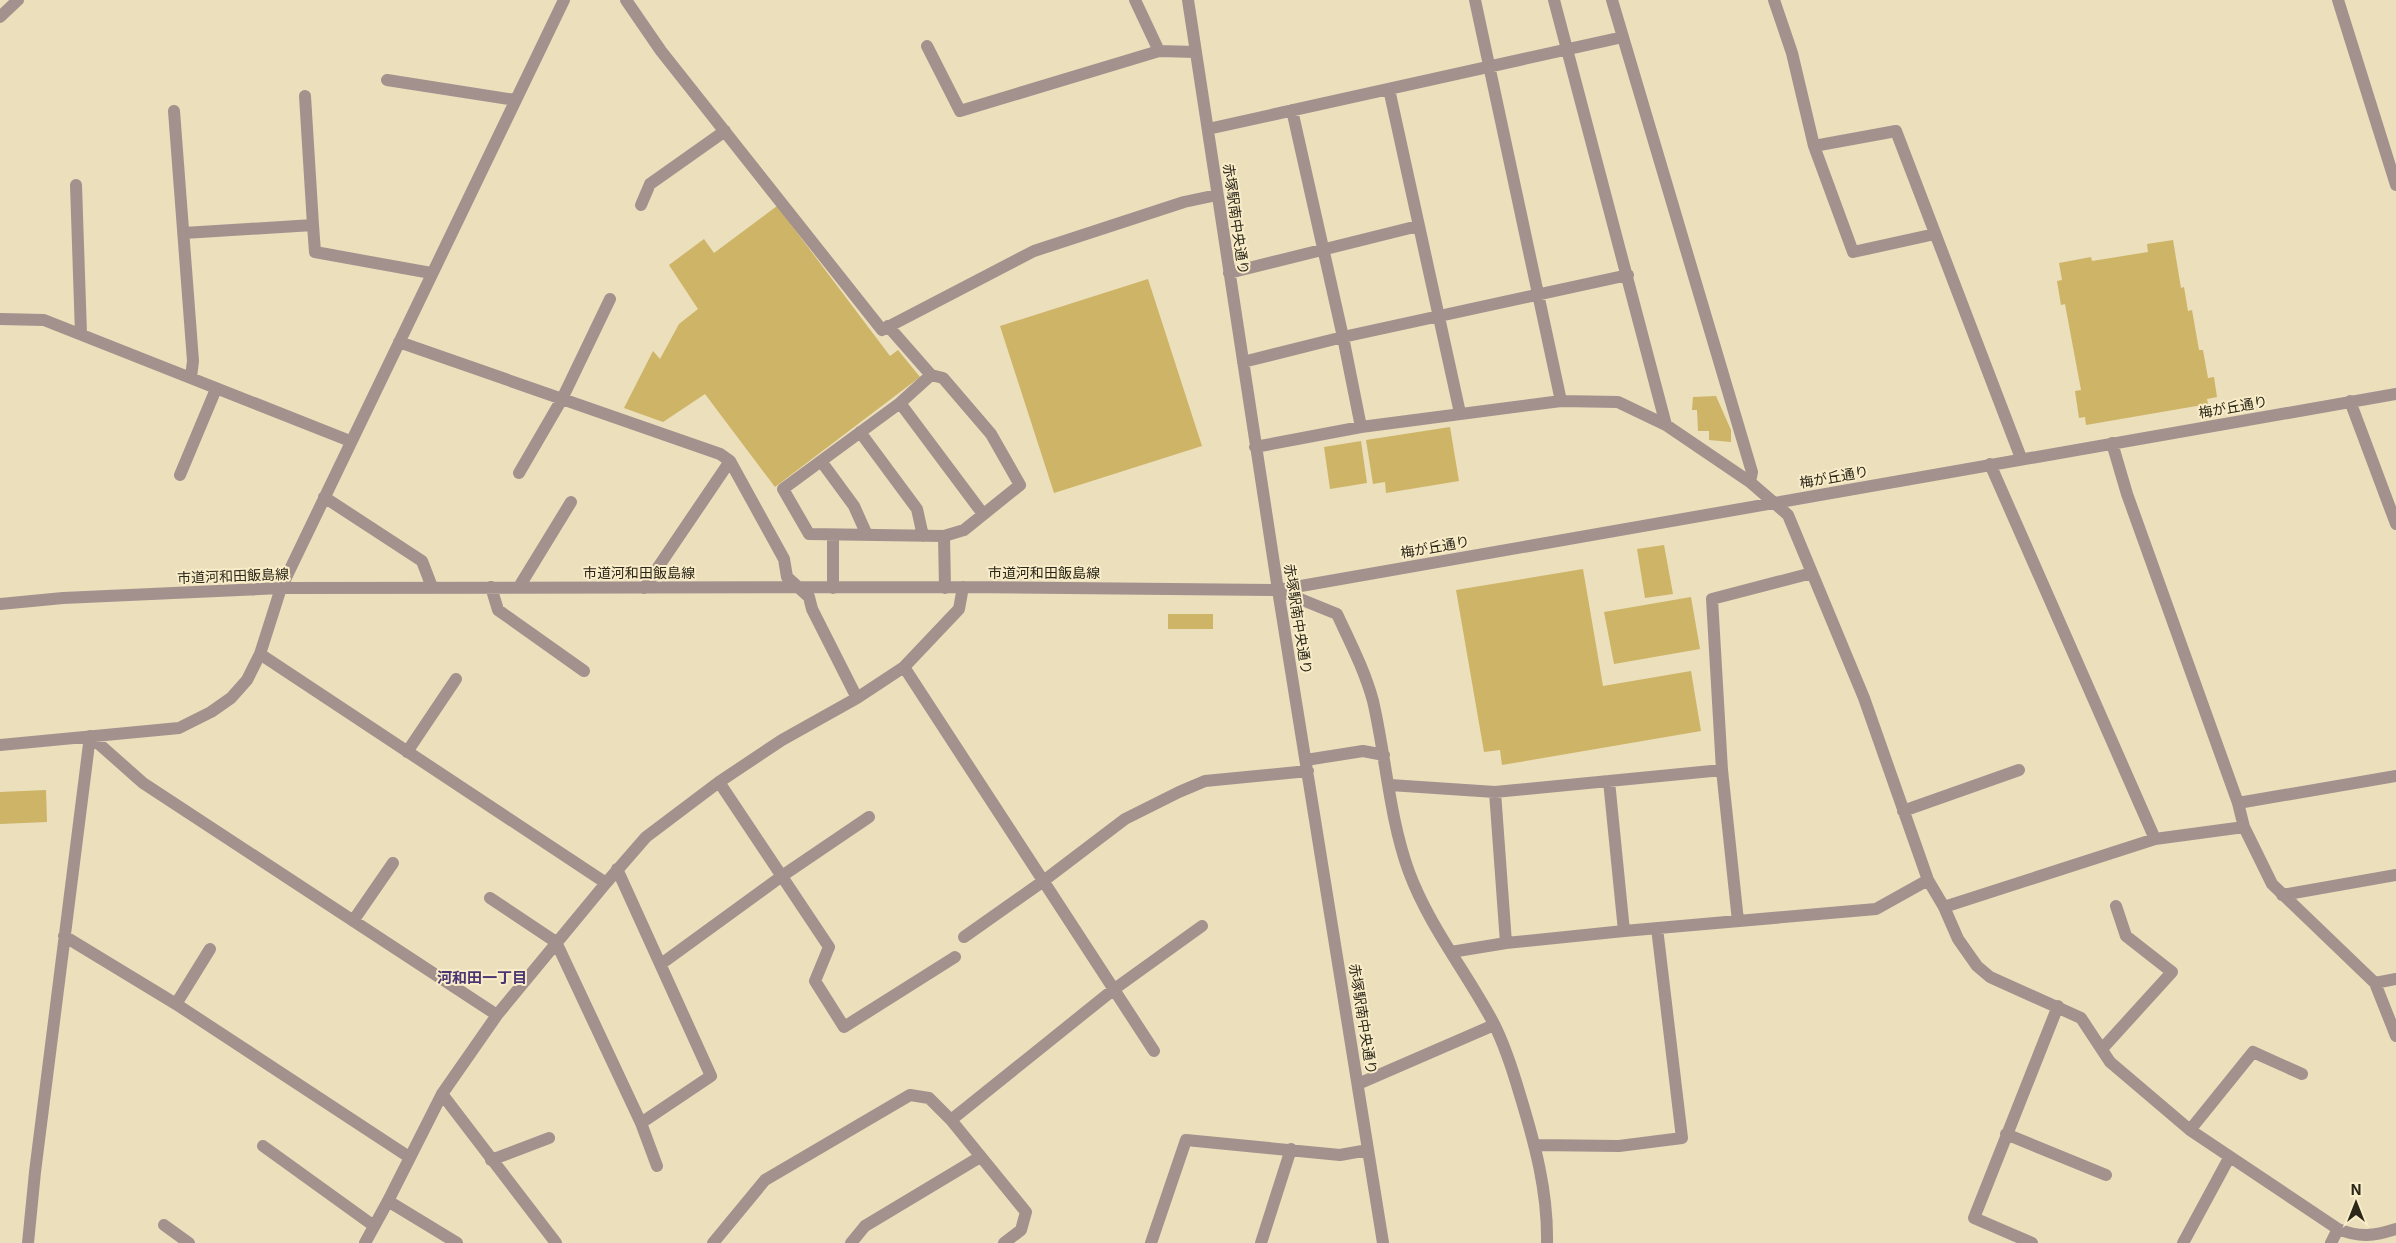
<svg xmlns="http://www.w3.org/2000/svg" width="2396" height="1243" font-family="Inter,'Noto Sans JP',sans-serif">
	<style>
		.building { fill: #ceb466 }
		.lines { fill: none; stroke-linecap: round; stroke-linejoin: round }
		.minor { stroke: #a3918e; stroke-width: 12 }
		.labels { text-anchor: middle; stroke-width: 4; stroke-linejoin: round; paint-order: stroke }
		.street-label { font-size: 14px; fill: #2b2719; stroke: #f9ecc9 }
		.neighbourhood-label { font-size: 15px; font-weight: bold; fill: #493672; stroke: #f9ecc9 }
	</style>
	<rect width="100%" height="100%" fill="#ebdfbc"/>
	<path class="building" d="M777,206L890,356L898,350L920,377L775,487L705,394L663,422L624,408L653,351L660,359L679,324L698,309L669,265L704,239L714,253Z
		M2173,240L2181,288L2184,287L2188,311L2192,310L2199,350H2203L2208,378L2214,377L2217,397L2207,399L2208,404L2086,425L2085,417L2079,418L2075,391L2081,390L2065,304L2061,305L2057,281L2062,280L2059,263L2091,257L2092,261L2148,252L2147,244Z
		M1148,279L1202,446L1054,493L1000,326Z
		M1716,396L1731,430V442L1709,440V431H1698L1697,410H1692L1693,397Z
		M1450,427L1459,481L1386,493L1385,482L1373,484L1366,440Z
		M1361,441L1367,483L1330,489L1324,447Z
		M1664,545L1673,594L1645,598L1637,549Z
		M1583,569L1603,686L1691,671L1701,731L1502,765L1500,750L1484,752L1456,590Z
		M1691,597L1700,649L1614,664L1604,612Z
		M1168,614H1213V629H1168Z
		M46,790L47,822L0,824V792Z"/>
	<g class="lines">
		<path class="minor" d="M626,0L661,51L882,330L1034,251L1184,202L1217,195
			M1135,0L1159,51L1196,52
			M1188,0L1278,590L1383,1243
			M1475,0L1561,401
			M1554,0L1666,425
			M1612,0L1752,472L1750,482
			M1774,0L1792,53L1814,146
			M2338,0L2396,185
			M0,17L18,0
			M927,46L960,111L1159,51
			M387,80L515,100
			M1389,89L1460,413
			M1292,110L1343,337L1361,427
			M174,111L193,361L191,377
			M1208,129L1623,37
			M76,185L81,334
			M641,205L650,184L725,131
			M313,225L315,252L431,273
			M184,233L313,225L305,96
			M1935,234L1853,252L1814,146L1896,131L2021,458
			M1229,273L1418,226
			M0,319L44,320L350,441
			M888,326L931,375
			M399,342L720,454L730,461L784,559L787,577L809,597L812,609L857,698
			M1243,362L1343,337L1628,275
			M931,375L943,378L991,434L1020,485L964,530L944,536L809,534L783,489L900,403Z
			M2350,401L2396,524
			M900,403L983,514
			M860,432L917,509L923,536
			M2112,443L2127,494L2238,803L2244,827L2272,884L2375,983L2396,1036
			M1255,447L1361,427L1561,401L1618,402L1666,425L1750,482L1788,515L1864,698L1928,880L1944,907L1958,939L1977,966L1990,977L2081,1018L2110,1062L2190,1130L2338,1229C2360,1238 2374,1236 2396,1229
			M821,461L854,506L867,535
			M1990,464L2155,839
			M519,473L562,399L610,299
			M180,475L216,389
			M324,497L422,561L432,587
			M944,536L945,588
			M491,587L498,610L584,671
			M519,587L571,502
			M644,588L730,461
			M833,588V535
			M1278,590L1337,614C1350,642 1365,671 1373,701C1386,757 1389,817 1409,872C1429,926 1467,973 1494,1024C1505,1046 1513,1071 1520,1095C1535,1144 1548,1192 1547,1243
			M0,604L63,598L281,588L963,587L1278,590L2396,394
			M260,654L606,883
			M904,667L1154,1051
			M90,736L143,783L497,1015
			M0,745L179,728L211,712L231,698L247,680L260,654L281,588L564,0
			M407,752L456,679
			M1306,760L1363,751L1384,755
			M1609,781L1624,931
			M719,782L829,947L815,981L844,1027L955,957
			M1390,785L1495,792L1722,770
			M1495,792L1506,943
			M2238,803L2396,776
			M1903,811L2019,770
			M617,869L711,1076L641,1123L657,1166
			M2282,895L2396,875
			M490,898L556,942L641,1123
			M1944,907L2155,839L2244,827
			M353,921L393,863
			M1738,921L1722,770L1712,599L1812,573
			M64,936L176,1004L409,1157
			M964,937L1042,882L1125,819L1179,792L1205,781L1308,771
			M1451,952L1506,943L1624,931L1876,909L1928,880
			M661,964L782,876L869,817
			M2375,983L2396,979
			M176,1004L210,949
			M2102,1049L2172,972L2126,936L2116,906
			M1358,1084L1494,1025
			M442,1094L556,1243
			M951,1120L1113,990L1202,926
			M2190,1130L2253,1052L2302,1074
			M2006,1134L2106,1175
			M1535,1145L1619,1146L1682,1138L1657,928
			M263,1146L374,1226
			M491,1160L549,1138
			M388,1201L457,1243
			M164,1225L189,1243
			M28,1243L35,1172L90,736
			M365,1243L388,1201L442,1094L497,1015L606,883L646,837L719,782L782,740L857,698L904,667L959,609L963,587
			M713,1243L765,1180L910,1095L929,1098L951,1120L1026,1212L1021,1230L1004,1243
			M851,1243L865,1226L980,1157
			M1151,1243L1186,1140L1340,1155L1368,1150
			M1261,1243L1291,1149
			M2032,1243L1974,1218L2058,1006
			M2183,1243L2229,1158
			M2331,1243L2338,1229"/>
	</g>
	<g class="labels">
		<g class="street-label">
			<text transform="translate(1236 219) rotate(82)" y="5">赤塚駅南中央通り</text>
			<text transform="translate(2233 407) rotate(-10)" y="5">梅が丘通り</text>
			<text transform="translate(1834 477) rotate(-10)" y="5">梅が丘通り</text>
			<text transform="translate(1435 547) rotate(-10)" y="5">梅が丘通り</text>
			<text x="639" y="578">市道河和田飯島線</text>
			<text x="1044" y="578">市道河和田飯島線</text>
			<text transform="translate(233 576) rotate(-2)" y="5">市道河和田飯島線</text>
			<text transform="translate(1298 619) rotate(81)" y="5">赤塚駅南中央通り</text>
			<text transform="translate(1363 1019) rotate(81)" y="5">赤塚駅南中央通り</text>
		</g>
		<g class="neighbourhood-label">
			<text x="482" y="983">河和田一丁目</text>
		</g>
	</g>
	<g transform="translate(2356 1203)" stroke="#f9ecc9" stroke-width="4" paint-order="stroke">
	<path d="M0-4L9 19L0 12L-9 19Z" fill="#2b2719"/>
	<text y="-8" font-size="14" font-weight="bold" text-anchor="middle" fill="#2b2719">N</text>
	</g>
</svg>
